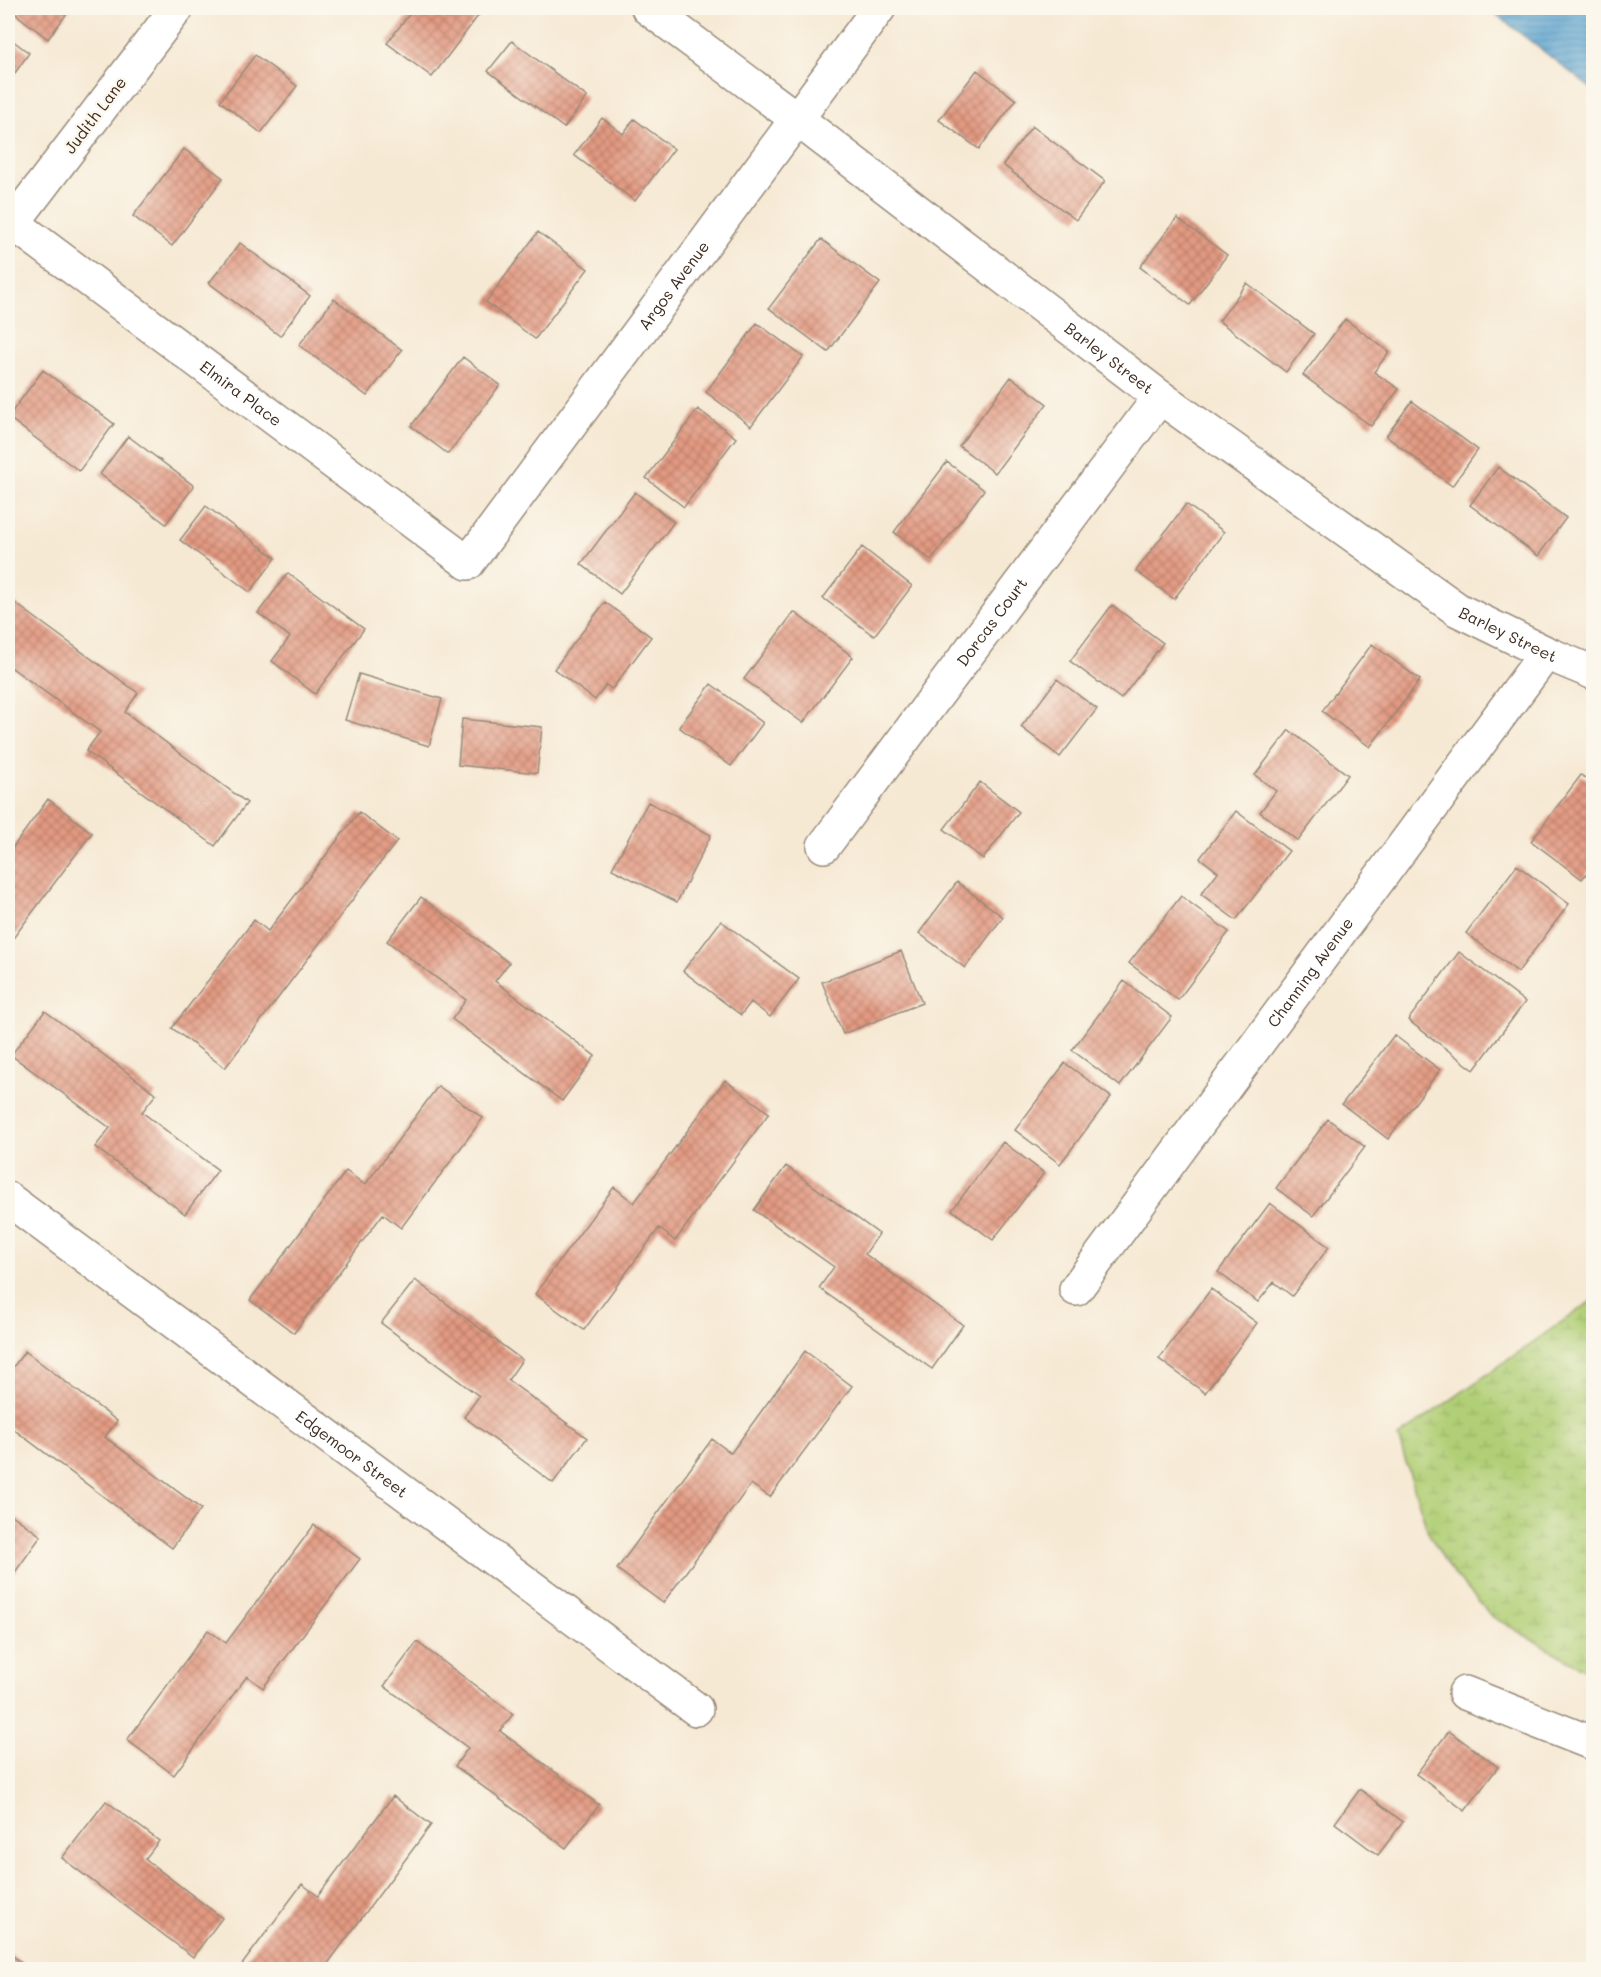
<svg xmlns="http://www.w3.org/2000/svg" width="1601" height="1977" font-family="Mali,sans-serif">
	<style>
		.wetland { fill: url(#wetland-marsh); stroke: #767c4a; stroke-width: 1.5 }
		.water { fill: url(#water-rules); stroke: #4a6676; stroke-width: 1.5 }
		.building { fill: url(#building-cross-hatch) }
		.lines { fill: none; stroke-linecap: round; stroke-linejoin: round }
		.minor-casing { stroke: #988a79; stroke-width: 36 }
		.minor { stroke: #fff; stroke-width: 33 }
		.labels { text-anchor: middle; stroke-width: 5; stroke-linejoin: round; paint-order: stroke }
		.street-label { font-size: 16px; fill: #3b2a1e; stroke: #fbf7ec }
	</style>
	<defs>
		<pattern id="wetland-marsh" width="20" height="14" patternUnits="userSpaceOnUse" patternTransform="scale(1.5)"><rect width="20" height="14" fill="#b1cf76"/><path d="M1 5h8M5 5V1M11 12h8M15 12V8" fill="none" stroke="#99b266"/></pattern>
		<pattern id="water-rules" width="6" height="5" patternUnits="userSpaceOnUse" patternTransform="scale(1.5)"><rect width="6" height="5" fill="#58a2cf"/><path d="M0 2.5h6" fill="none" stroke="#4a84a7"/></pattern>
		<pattern id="building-cross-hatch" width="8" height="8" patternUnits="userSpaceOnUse" patternTransform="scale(1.5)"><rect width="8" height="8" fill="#e39a82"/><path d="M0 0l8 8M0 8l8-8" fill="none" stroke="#b97e6a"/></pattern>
	</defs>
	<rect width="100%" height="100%" fill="#fbf7ec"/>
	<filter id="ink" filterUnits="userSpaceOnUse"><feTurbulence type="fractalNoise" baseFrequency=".0167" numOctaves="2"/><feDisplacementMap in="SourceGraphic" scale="12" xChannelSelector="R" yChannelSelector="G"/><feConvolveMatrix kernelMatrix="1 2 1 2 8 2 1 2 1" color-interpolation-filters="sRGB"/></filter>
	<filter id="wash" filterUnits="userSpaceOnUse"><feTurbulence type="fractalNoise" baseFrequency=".008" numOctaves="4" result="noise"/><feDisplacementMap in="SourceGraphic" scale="24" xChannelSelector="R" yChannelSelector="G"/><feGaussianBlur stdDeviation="1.35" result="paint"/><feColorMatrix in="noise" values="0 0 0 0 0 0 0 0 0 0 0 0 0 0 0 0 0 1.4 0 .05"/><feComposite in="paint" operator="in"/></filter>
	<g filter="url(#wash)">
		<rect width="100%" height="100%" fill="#f6e9d4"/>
		<path class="wetland" d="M1593,1300V1674L1491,1616L1448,1567L1428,1532L1398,1437Z"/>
		<path class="water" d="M1488,8H1593V90Z"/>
		<g id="blocks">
			<path class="building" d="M8,8H71L48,39Z
				M414,8H484L432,77L387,43Z
				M8,37L29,53L8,83Z
				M512,41L587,97L564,128L488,71Z
				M255,55L297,86L261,133L220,101Z
				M977,70L1016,100L979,149L939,120Z
				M602,118L623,134L634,119L674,149L635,201L574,155Z
				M1032,126L1105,181L1076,220L1003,165Z
				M184,149L223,178L172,246L133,216Z
				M1177,218L1227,255L1190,305L1140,267Z
				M538,232L588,269L535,339L486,302Z
				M821,239L880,283L828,352L769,308Z
				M240,243L310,296L280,336L209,283Z
				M1247,283L1314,334L1286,372L1219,321Z
				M334,299L402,350L367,396L299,345Z
				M1345,319L1389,352L1374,372L1399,389L1371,426L1303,375Z
				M757,323L803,357L751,426L706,392Z
				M463,357L500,385L448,454L411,426Z
				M43,370L114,424L79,471L8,417Z
				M1011,377L1047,404L995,473L959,446Z
				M1412,401L1478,450L1452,486L1386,436Z
				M698,409L736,438L684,507L646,478Z
				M128,436L194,486L166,524L100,474Z
				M947,462L984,490L931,560L894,532Z
				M1498,467L1566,518L1538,556L1470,505Z
				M635,492L674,522L620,594L581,564Z
				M1186,504L1224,532L1174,599L1136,571Z
				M206,506L276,558L250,592L180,540Z
				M862,547L912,586L874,636L823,598Z
				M288,573L364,629L315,694L272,661L290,637L258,613Z
				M11,600L138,693L125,712L247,803L215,846L86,751L100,732L8,665V605Z
				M605,602L651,637L612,689L606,685L595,700L554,669Z
				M1112,605L1163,643L1121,699L1070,661Z
				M794,612L853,657L803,723L744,679Z
				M1372,644L1420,680L1370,747L1322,711Z
				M359,674L442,699L429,746L345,720Z
				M1057,679L1097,709L1060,757L1021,727Z
				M711,684L763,723L731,766L679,727Z
				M462,719L542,727L537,773L458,765Z
				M1289,730L1348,775L1298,841L1260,812L1276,791L1255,775Z
				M1581,775L1594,784V865L1582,879L1531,841Z
				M980,782L1019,812L983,859L944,829Z
				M48,799L92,833L8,945V854Z
				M648,802L711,835L677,902L612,869Z
				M1236,811L1289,851L1236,920L1201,894L1218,872L1200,858Z
				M359,812L397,841L225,1068L172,1028L254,920L268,931Z
				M1517,865L1569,904L1518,972L1466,933Z
				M957,882L1003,917L965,968L919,933Z
				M1181,896L1229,932L1178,1000L1129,963Z
				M421,897L509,963L495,981L595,1056L562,1101L452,1019L466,1000L387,941Z
				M721,921L799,979L770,1017L751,1002L741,1015L683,971Z
				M901,951L922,1003L843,1034L822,982Z
				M1459,952L1525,1002L1474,1070L1408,1020Z
				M1124,981L1172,1017L1120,1086L1072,1050Z
				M45,1011L156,1094L142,1112L218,1170L185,1214L95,1147L110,1128L11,1055Z
				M1394,1035L1440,1070L1388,1139L1342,1104Z
				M1065,1063L1111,1097L1060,1164L1015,1130Z
				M725,1080L769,1113L675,1241L659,1228L584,1330L535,1294L614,1187L634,1203Z
				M438,1086L483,1118L401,1228L383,1214L294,1333L250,1300L346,1171L365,1185Z
				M1328,1119L1365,1147L1313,1216L1276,1188Z
				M1003,1142L1044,1173L993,1240L952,1210Z
				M786,1166L879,1234L865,1254L963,1325L932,1369L819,1288L834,1267L754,1210Z
				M1270,1203L1329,1247L1292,1296L1274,1282L1258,1302L1218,1272Z
				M415,1280L522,1360L508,1380L587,1438L553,1483L464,1417L479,1396L381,1323Z
				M1211,1289L1257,1323L1205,1393L1159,1359Z
				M25,1351L117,1421L105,1437L201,1509L172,1548L8,1425V1374Z
				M805,1351L852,1386L770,1497L751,1484L663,1603L617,1569L712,1439L731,1453Z
				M8,1512L41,1536L8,1582Z
				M314,1525L360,1559L263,1688L247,1676L174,1775L127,1740L208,1630L226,1643Z
				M417,1642L513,1714L500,1731L599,1805L566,1848L455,1766L468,1748L384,1686Z
				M1449,1731L1498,1767L1465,1811L1416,1774Z
				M1360,1789L1403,1822L1378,1855L1335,1823Z
				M393,1796L431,1825L323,1970H238L302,1884L318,1896Z
				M106,1801L159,1841L145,1859L222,1918L193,1957L62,1858Z
				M8,1952L30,1970H8Z"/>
		</g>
	</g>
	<g filter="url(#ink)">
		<use href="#blocks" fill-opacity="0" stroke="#988a79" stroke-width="1.5"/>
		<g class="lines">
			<defs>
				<g id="minor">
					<path id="s1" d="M177,8L13,223L468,563L879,8"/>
					<path id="s2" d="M648,8L797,119L1160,397L1458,610L1546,653L1594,673"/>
					<path id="s3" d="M824,846L1160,397"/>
					<path id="s4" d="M8,1199L696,1709"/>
					<path id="s5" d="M1076,1289L1546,653"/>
					<path d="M1465,1693L1594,1744"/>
				</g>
			</defs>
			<use href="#minor" class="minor-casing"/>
			<use href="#minor" class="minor"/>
		</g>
	</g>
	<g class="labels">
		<g class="street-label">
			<text transform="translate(95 115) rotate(-53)" y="6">Judith Lane</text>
			<text dy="6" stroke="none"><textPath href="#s1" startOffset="1184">Argos Avenue</textPath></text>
			<text dy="6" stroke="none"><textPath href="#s2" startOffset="579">Barley Street</textPath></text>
			<text dy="6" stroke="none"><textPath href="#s1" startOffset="555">Elmira Place</textPath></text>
			<text dy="6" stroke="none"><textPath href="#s3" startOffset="280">Dorcas Court</textPath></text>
			<text dy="6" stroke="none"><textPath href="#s2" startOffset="1065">Barley Street</textPath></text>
			<text dy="6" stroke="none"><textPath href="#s5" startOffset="394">Channing Avenue</textPath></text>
			<text dy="6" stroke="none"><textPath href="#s4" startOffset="428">Edgemoor Street</textPath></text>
		</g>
	</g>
	<rect width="1601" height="1977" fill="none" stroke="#fbf7ec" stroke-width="30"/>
</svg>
